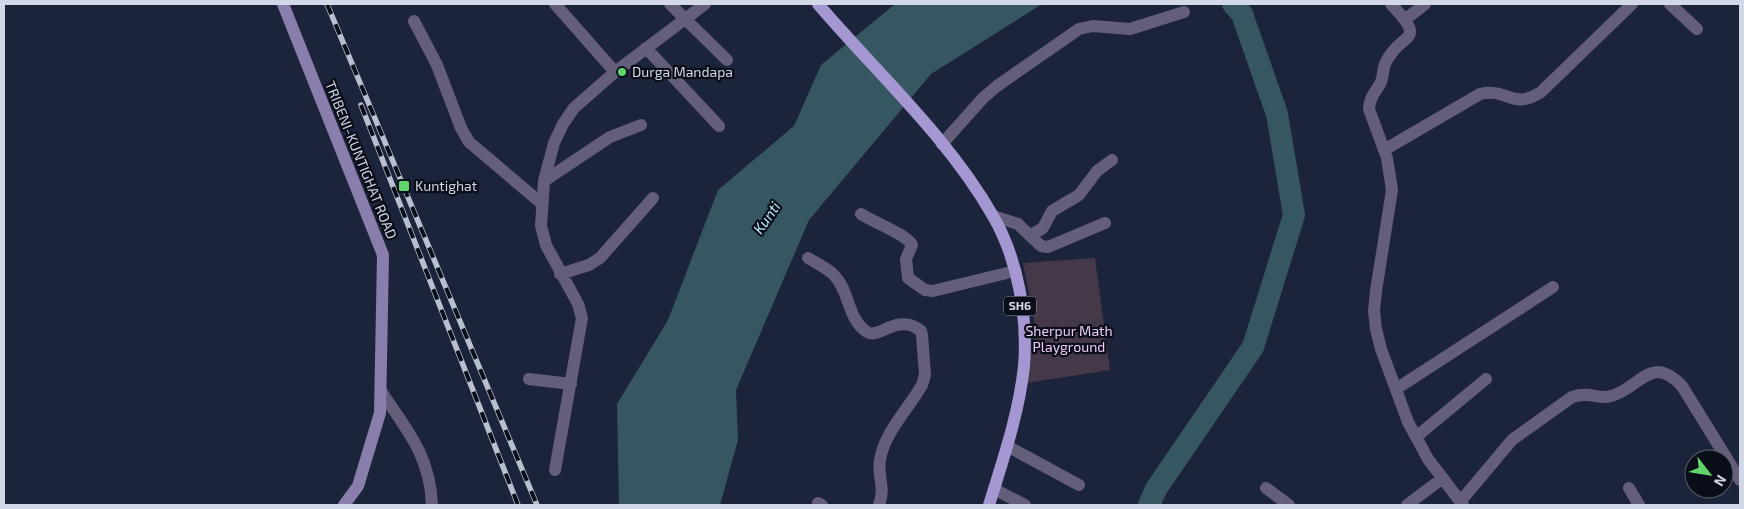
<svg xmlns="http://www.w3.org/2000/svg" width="1744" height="509" font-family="'Exo 2',sans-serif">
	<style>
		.green { fill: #453848 }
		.water { fill: #365761 }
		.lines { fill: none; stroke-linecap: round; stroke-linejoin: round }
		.river { stroke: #365761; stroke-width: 22 }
		.street { stroke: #655e7b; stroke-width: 12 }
		.secondary { stroke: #897eac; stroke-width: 12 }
		.primary { stroke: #a497d2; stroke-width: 12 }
		.rail-casing { stroke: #b9bfd0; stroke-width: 5.5 }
		.rail { stroke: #0a0e18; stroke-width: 4; stroke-dasharray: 11; stroke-linecap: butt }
		.poi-dot { fill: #5fd56b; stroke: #0a0e18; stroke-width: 2 }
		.labels { text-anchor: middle; stroke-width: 4.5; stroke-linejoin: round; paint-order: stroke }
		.shield { fill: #0a0e18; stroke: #969baa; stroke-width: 1 }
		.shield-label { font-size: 12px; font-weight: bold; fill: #d2d8e8 }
		.poi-label { font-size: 14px; fill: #d2d8e8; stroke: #0a0e18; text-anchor: start }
		.street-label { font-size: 14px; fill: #d2d8e8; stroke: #0a0e18 }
		.park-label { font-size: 14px; fill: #efcbf8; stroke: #0a0e18 }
		.water-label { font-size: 15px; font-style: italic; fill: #b6eafb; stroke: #0a0e18 }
	</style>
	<rect width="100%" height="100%" fill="#1c243c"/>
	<path class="green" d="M1095,258L1110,370L1027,383L1035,324L1023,263Z"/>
	<path class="water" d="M895,4H1042L931,74L809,220L736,390L738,440L720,505H619L617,404L668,320L718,190L794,126L821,65Z"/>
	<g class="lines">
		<path class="river" d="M1149,505L1156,489L1253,347L1294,215L1277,114L1242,14L1233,4"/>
		<path class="street" d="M555,4L615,72
			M670,4L727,60
			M1391,4C1429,44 1401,31 1386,62C1382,69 1384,77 1380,84C1375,92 1369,99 1369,109L1387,158L1392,190L1376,291L1374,311L1376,329L1381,349L1408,422L1428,459L1463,505
			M1670,4L1697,29
			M1406,19L1425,4
			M414,21L437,65L461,128L469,142L541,203
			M646,48L719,126
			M942,144L983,98L997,86L1079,29L1093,26L1130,29L1184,12
			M1384,150L1480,94C1508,87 1512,111 1541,92L1632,4
			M544,181L610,137L641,125
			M861,214C873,222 908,235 912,245L906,259L908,278L925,290L933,291L1015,271
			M993,216L1018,224L1041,246L1048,247L1105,223
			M1031,235L1043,228L1052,211L1079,195L1097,171L1112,160
			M808,258C816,263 827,268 834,275C850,291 847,319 867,332C878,340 898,312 921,331L922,335L925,375L922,385C909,408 884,433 880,460C877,477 886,487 879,505
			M560,274L589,265L600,258L653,198
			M529,379L571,384
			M1396,389L1553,287
			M381,391C407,431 430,455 432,505
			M1416,437L1486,379
			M1007,446L1079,485
			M555,470L582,318L578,304L546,245L541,226L544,181L554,143L563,124L574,108L615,72L705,4
			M1266,488L1289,505
			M1629,488L1639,505
			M994,489L1025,505
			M1460,502L1512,440L1572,397C1591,391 1599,400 1611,396C1641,388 1650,353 1682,386L1740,480
			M818,503L822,505
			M1407,505L1443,478"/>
		<path class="secondary" d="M283,4L383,255L380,413L358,486L344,505"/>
		<path class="primary" d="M818,4C877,73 948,137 993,216C1018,259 1028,318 1024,366C1019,413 1003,460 989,505"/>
		<defs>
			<path id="rail" d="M327,4L537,505
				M361,105L518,505"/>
		</defs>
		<use href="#rail" class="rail-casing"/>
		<use href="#rail" class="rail"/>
	</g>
	<g class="poi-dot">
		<circle cx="622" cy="72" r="5"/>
		<rect x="398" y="180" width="12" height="12" rx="2.5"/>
	</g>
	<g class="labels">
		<rect class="shield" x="1004" y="296.5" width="32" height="19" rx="4"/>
		<g class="shield-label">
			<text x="1020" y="310">SH6</text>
		</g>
		<g class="poi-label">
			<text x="632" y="77">Durga Mandapa</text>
			<text x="415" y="191">Kuntighat</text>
		</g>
		<g class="street-label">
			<text transform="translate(361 160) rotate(68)" y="5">TRIBENI-KUNTIGHAT ROAD</text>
		</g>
		<g class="park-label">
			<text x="1069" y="336">Sherpur Math<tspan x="1069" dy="16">Playground</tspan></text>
		</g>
		<g class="water-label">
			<text transform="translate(767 218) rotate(-55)" y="5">Kunti</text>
		</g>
	</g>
	<rect width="1744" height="509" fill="none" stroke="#d2d8e8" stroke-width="10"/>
	<g transform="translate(1709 474) rotate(121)"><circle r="24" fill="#0a0e18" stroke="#5a5f6b"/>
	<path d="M0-4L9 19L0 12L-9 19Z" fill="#5fd56b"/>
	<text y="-8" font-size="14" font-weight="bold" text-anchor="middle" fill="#d2d8e8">N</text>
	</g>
</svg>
